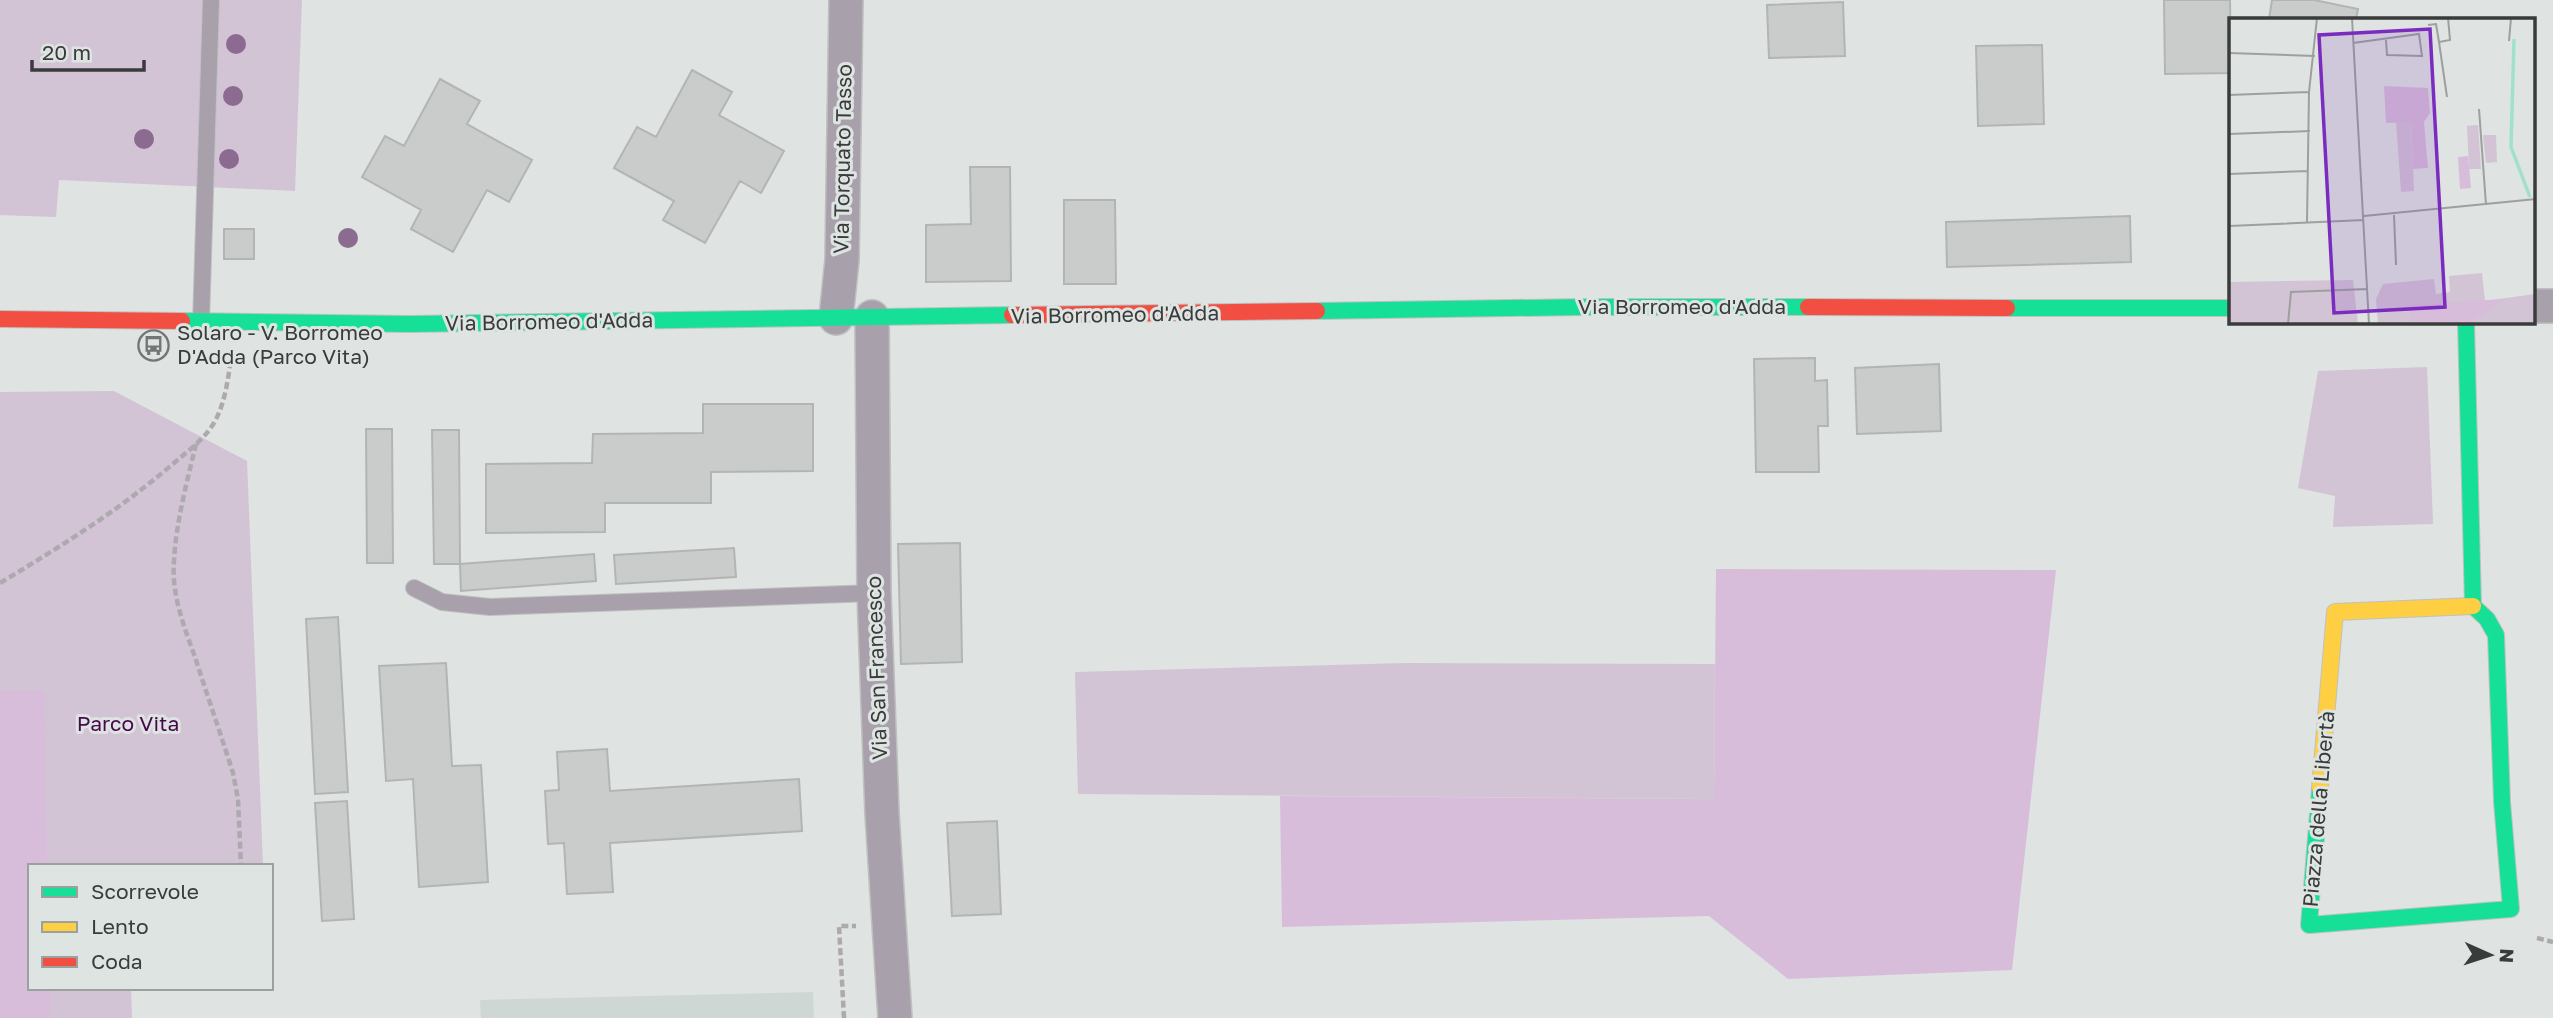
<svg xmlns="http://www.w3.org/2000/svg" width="2553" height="1018" font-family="'Golos Text',sans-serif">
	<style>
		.built { fill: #ced7d3 }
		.green { fill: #d2c3d5 }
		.forest { fill: #d7bdda }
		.building { fill: #cacccb; stroke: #b2b5b4; stroke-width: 2 }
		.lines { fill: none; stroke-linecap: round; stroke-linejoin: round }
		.lane-casing { stroke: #bfc1c0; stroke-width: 18 }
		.street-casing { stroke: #bfc1c0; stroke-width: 36 }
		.fast-casing { stroke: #bfc1c0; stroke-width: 18 }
		.slow-casing { stroke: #bfc1c0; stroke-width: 18 }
		.jam-casing { stroke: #bfc1c0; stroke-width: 18 }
		.path { stroke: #ada9af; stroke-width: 4.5; stroke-dasharray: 7 3.5; stroke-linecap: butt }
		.lane { stroke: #a8a0aa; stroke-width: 16 }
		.street { stroke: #a8a0aa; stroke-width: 33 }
		.fast { stroke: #16e098; stroke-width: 16 }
		.slow { stroke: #ffcf43; stroke-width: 16 }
		.jam { stroke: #f24e42; stroke-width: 16 }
		.tree { fill: #8c6b90 }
		.labels { text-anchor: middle; stroke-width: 6; stroke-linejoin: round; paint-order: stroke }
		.street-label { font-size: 21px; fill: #3a3c3b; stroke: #dee4e2 }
		.poi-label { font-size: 21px; fill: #3a3c3b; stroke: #dee4e2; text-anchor: start }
		.park-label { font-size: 21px; fill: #48084e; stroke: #dee4e2 }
		.inset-river { fill: none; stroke: #a0e1ce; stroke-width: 3.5 }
		.inset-road { fill: none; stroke: #9da09f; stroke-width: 2 }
		.view { fill: #7b2cbf; fill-opacity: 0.15; stroke: #7b2cbf; stroke-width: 3.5 }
		.inset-edge { fill: none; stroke: #3a3c3b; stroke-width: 3.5 }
	</style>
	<rect width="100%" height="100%" fill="#dfe3e1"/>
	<path class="built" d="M813,992L814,1018H481L480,1000Z"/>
	<path class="green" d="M0,0H302L295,191L59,180L56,217L0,215Z
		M2427,367L2433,524L2333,527L2335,496L2298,488L2318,371Z
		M114,391L247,461L263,866H30V988H131L132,1018H0V392Z
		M1406,663L1715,664L1714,799L1078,794L1075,672Z"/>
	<path class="forest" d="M1716,569L2056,570L2012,970L1788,979L1709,916L1282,927L1280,796L1714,799Z
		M0,690L44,691L47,866H30V988H50V1018H0Z"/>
	<path class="building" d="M2164,0H2230L2231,73L2165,74Z
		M2272,0H2314L2358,9L2356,19H2269Z
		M1843,2L1845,56L1769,58L1767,5Z
		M2042,45L2044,124L1978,126L1976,46Z
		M692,70L732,92L719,115L784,151L761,193L740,181L705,243L663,220L674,201L614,168L637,127L656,137Z
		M440,79L480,101L467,124L532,160L509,202L487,190L453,252L411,229L421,210L362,177L385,136L404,146Z
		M970,167H1010L1011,281L926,282V225L971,224Z
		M1064,200H1115L1116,284H1064Z
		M2130,216L2131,262L1947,267L1946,222Z
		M224,229H254V259H224Z
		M1815,358V381L1827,380L1828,426H1818L1819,472H1756L1754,359Z
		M1939,364L1941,431L1857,434L1855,368Z
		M703,404H813V471L711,472V503H605V532L486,533V464L592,463L593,434L703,433Z
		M366,429H392L393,563H367Z
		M432,430H459L460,564H434Z
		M960,543L962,662L901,664L898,544Z
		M734,548L736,577L616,584L614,555Z
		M594,554L596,581L461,591L460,564Z
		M338,617L348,792L315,794L306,619Z
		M446,663L452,766L481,765L488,882L419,887L413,779L386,781L379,666Z
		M607,749L610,791L799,779L802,831L610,843L613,892L567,894L564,843L548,844L545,791L559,790L557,752Z
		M347,801L354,919L322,921L315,803Z
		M997,821L1001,914L952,916L947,823Z"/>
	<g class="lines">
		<defs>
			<path id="lane" d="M201,322L211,0
				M414,588L442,602L490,607L874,593"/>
			<path id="street" d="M2534,306H2553
				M872,317L874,593L882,813L895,1018
				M836,318L842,260L846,0"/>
			<path id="fast" d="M2007,308H2231
				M1317,311L1583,307H1808
				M182,321L410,324L1012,315
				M2320,788L2309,925L2511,909L2502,802L2496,635L2487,619L2473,606L2466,322"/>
			<path id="slow" d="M2320,788L2335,612L2473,606"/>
			<path id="jam" d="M1808,307L2007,308
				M1012,315L1317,311
				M0,319L182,321"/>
		</defs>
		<use href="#lane" class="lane-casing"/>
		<use href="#street" class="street-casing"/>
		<use href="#fast" class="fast-casing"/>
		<use href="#slow" class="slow-casing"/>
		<use href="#jam" class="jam-casing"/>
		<path class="path" d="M196,444C187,482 176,522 174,561C171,595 185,629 196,660C208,698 221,735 233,773L238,799L241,866
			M0,583C63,545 118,511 174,463C189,450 205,439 215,421C225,403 228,379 231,359
			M2537,938L2553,942
			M844,1018L839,926H856"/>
		<use href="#lane" class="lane"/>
		<use href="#street" class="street"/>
		<use href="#fast" class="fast"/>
		<use href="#slow" class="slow"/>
		<use href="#jam" class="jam"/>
	</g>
	<g class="tree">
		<circle cx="236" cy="44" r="10"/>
		<circle cx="233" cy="96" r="10"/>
		<circle cx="144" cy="139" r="10"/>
		<circle cx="229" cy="159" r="10"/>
		<circle cx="348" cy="238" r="10"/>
	</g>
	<defs>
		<symbol id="bus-ring" viewBox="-11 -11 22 22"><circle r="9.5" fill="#dee4e2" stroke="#747675" stroke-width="1.5"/><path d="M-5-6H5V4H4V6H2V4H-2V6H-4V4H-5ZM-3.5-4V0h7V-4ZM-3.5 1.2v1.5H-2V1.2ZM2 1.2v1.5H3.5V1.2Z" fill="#747675"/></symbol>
	</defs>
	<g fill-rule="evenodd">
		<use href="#bus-ring" x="136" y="328" width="35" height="35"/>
	</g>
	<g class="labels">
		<g class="street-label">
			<text transform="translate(843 159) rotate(-89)" y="7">Via Torquato Tasso</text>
			<text x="1682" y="314">Via Borromeo d'Adda</text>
			<text transform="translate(1115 315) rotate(-1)" y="7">Via Borromeo d'Adda</text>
			<text transform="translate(549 322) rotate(-1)" y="7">Via Borromeo d'Adda</text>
			<text transform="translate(877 668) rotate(-92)" y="7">Via San Francesco</text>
			<text transform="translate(2319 809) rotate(-85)" y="7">Piazza della Libertà</text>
		</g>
		<g class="poi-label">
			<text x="177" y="340">Solaro - V. Borromeo<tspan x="177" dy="24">D'Adda (Parco Vita)</tspan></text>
		</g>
		<g class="park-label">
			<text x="128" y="731">Parco Vita</text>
		</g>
	</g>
	<g transform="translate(2229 18)">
		<rect width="306" height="306" fill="#dfe3e1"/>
		<path d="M167,104H182L185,173L172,174ZM249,107L252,151H240L238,108ZM254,117H267L268,144L257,145ZM253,255L256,283L306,276V306H149L147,281L154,266L205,261L207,276L221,274L220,258ZM124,262L129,306H0V264Z" fill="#d2c3d5"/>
		<path d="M155,68L199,70L201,95L195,104L199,150L184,151L182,104L157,105ZM239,138L242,170L231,171L229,139ZM276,281L239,306H186L181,298L180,287Z" fill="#d7bdda"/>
		<path class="inset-river" d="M285,21L282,129L301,179"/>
		<path class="inset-road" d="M123,0L140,306M199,7L207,6L210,24M280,23L282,0M124,25L190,16L193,38L158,37L157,22M0,35L86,38M0,77L80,74M218,79L210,24L221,22L219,0M250,91L257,187M0,116L81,113M0,156L79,153M165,197L167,247M135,198L307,181M78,204L80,74L88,0M0,208L135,202M59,306L62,274L139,271"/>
		<path class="view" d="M201,11L216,289L105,295L90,17Z"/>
		<rect width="306" height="306" class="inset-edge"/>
	</g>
	<rect x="28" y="864" width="245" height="126" fill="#dee4e2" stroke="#9ca19f" stroke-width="2"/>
	<rect x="42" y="887" width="35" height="10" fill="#16e098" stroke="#9ca19f" stroke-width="2"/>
	<text x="91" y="899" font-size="21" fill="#3a3c3b">Scorrevole</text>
	<rect x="42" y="922" width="35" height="10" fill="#ffcf43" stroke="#9ca19f" stroke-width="2"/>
	<text x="91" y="934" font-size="21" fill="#3a3c3b">Lento</text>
	<rect x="42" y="957" width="35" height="10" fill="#f24e42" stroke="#9ca19f" stroke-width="2"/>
	<text x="91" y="969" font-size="21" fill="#3a3c3b">Coda</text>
	<g transform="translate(2490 955) rotate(93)" stroke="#dee4e2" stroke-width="5" paint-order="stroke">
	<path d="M0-5L12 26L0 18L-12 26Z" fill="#3a3c3b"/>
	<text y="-10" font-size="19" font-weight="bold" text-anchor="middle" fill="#3a3c3b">N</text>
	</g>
	<path d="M32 60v10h112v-10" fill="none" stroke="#3a3c3b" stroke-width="3.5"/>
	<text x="42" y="60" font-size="21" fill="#3a3c3b" stroke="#dee4e2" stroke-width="5" paint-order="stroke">20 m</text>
</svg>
